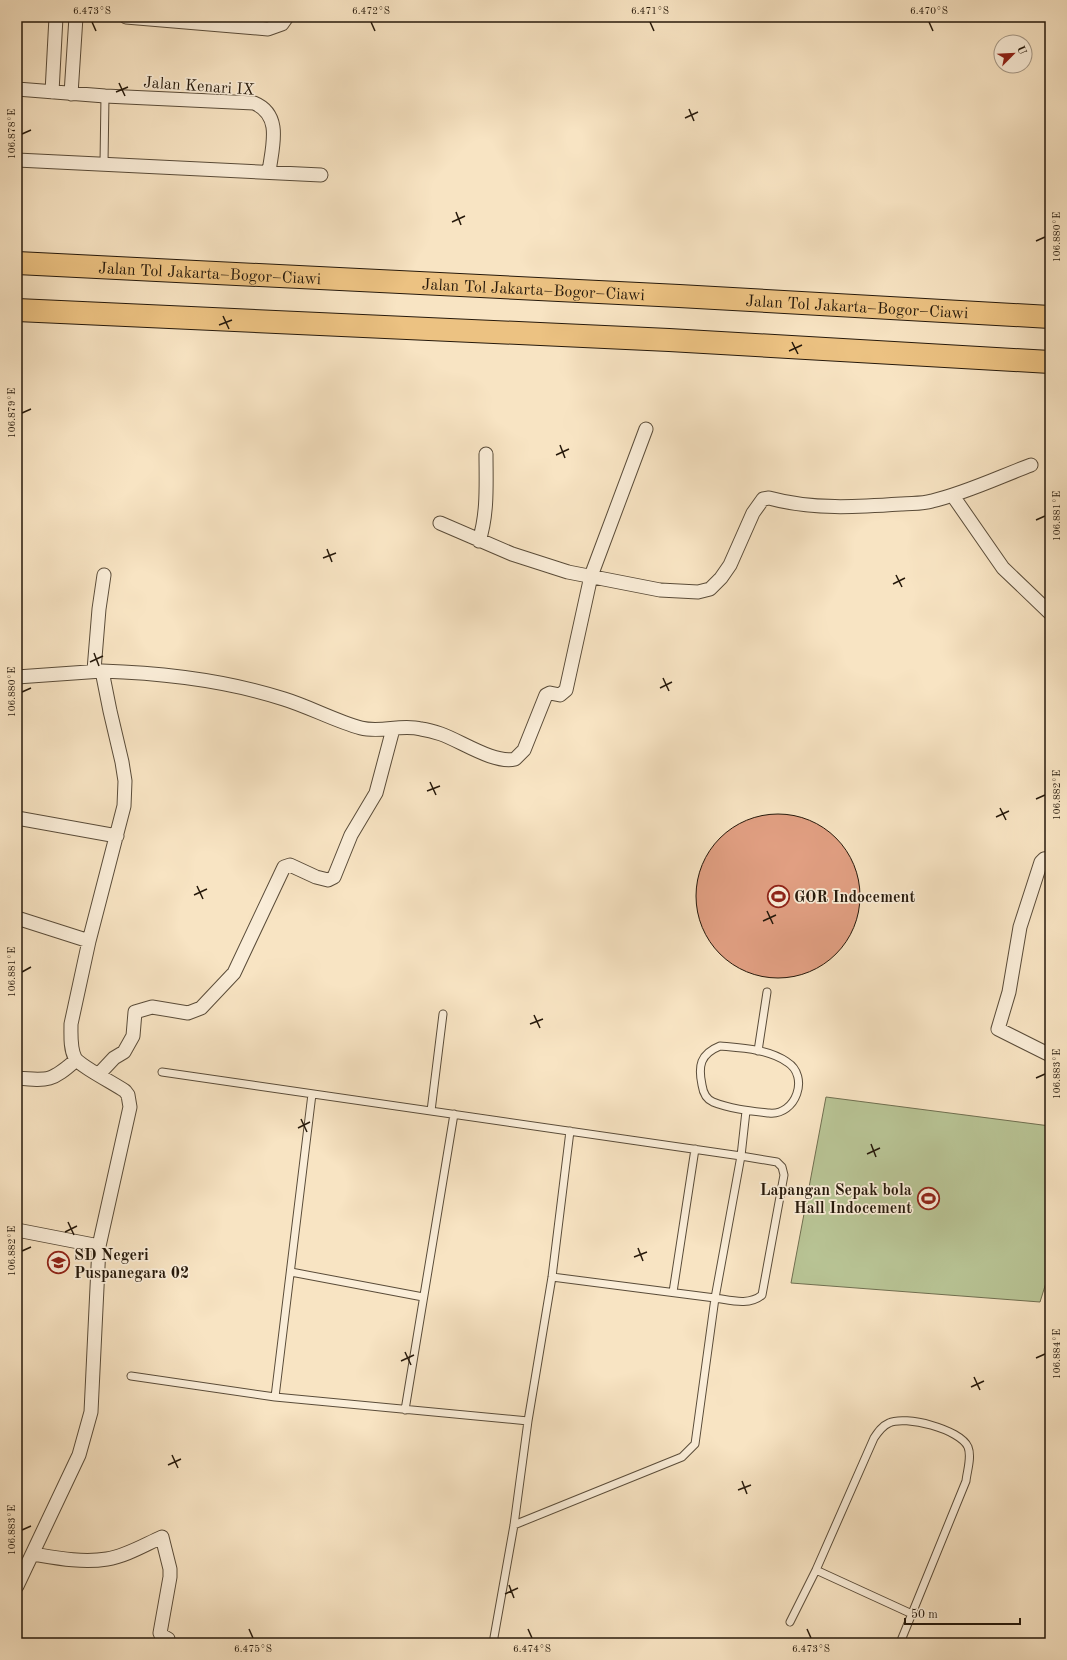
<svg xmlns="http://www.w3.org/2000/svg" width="1067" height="1660" font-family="'Old Standard TT',serif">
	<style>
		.green { fill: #b9c596; stroke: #706f50 }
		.building { fill: #e19f82; stroke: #26190b }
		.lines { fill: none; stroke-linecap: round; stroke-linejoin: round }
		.lane-casing { stroke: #5a4c39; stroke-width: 9 }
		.street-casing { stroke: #5a4c39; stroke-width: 15 }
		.highway-casing { stroke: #26190b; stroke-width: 24 }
		.lane { stroke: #faedd8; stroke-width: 7 }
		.street { stroke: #faedd8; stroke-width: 13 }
		.highway { stroke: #ecc282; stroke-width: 22 }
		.ticks { fill: none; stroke: #26190b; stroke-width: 1.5 }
		.labels { text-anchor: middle; stroke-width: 3.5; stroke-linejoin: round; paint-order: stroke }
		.street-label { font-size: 16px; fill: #26190b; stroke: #faedd8 }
		.poi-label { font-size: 16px; font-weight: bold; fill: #26190b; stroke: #faedd8; text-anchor: start }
		.neatline { fill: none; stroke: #26190b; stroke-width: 1.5 }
		.ticks-label { font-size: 10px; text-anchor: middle; fill: #26190b }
	</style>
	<rect width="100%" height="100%" fill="#f8e4c3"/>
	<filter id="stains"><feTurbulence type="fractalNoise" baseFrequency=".005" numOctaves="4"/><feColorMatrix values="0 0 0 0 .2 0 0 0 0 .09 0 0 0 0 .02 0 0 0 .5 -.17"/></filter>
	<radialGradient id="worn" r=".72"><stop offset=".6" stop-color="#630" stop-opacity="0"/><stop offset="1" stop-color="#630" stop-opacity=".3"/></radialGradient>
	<path class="green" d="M826,1097L1050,1126V1270L1040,1302L791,1283Z"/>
	<path class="building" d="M696 896a82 82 0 1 1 164 0a82 82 0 1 1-164 0Z"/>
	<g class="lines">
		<defs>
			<path id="lane" d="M104,163L105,96
				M720,1046C742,1048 768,1049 787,1062C810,1076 796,1116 769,1113C751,1111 730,1109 713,1102C706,1099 703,1092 702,1085C698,1066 700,1054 720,1046Z
				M758,1051L767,992
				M162,1072L741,1156L746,1111
				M431,1111L443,1014
				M291,1272L423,1297
				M673,1292L695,1149
				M131,1376L275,1397L528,1421
				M275,1397L312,1094
				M405,1410L454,1114
				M514,1525L682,1457L695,1444L715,1298L741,1156L777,1162L782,1167L784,1175L762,1295C749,1306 730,1300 715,1298L552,1277
				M816,1570L912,1614
				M790,1622L816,1570L874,1438C878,1432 882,1426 889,1423C905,1415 960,1429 968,1447C972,1457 967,1471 966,1481L900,1643
				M493,1643L514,1525L528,1421L552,1277L570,1131"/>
			<path id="street" d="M126,17L268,29L282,24L287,17
				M17,89L105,96L254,103C283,115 272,147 269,172
				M52,92L56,17
				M71,94L76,17
				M17,160L321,175
				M953,496L1003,568L1050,613
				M440,523L512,554L568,572L660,590L698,592L710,589L721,578L730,565L753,513L763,499L769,498C813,510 857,507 902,504C912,503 922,504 932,501C966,493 999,477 1031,465
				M479,541C488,513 486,483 486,454
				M94,670L99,609L104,575
				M102,671C164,673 225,680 284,699C310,707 335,721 361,728C381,733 401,724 421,729C428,730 435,732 441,734C461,741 494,764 515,759L524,750L546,695L550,693L560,695L566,690L591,576L646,429
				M17,677L102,671L110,711L122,762L125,781L124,806L89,941L71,1024C71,1036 70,1048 75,1058C80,1066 115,1084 125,1091L128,1095L130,1107L99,1246L91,1412L79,1455L17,1586
				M17,818L117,836
				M1050,858L1044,859L1041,862L1020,927L1009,992L998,1029L1050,1055
				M17,918L89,941
				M99,1074L114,1058L124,1052L133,1036L135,1012L152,1007L188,1013L201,1008L234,973L284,867L290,865L316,877L328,880L334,877L351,835L376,793L393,729
				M17,1078C49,1081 52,1081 76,1060
				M17,1230L99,1246
				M33,1554C57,1558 82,1563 107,1559C126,1556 144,1545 162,1537L170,1569V1577L160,1633L161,1635L168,1639V1643"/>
			<g id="highway">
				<path id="s1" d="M17,263L679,296L1050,317"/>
				<path d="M17,310L669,340L1050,362"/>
			</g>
		</defs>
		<use href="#lane" class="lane-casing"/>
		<use href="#street" class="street-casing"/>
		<use href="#highway" class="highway-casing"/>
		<use href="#lane" class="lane"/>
		<use href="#street" class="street"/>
		<use href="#highway" class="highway"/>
	</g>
	<path class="ticks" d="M92,22L96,31M371,22L375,31M650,22L654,31M929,22L933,31M119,83L125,96M116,92L128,87M689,109L694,121M685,118L698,112M22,134L31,130M456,212L461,225M452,222L465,216M1036,241L1045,237M223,316L229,329M219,325L232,320M792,342L798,354M789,351L802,345M22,413L31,409M560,445L565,458M556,455L569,449M1036,520L1045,516M327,549L332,562M323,558L336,553M896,575L902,587M893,584L905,578M94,653L99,666M90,662L103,656M663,678L669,691M660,688L672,682M22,692L31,688M430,782L436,795M427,791L440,786M1036,799L1045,795M1000,808L1006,820M996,817L1009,811M197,886L203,899M194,895L207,889M767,911L773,924M763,921L776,915M22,972L31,967M534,1015L540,1028M530,1024L543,1019M1036,1078L1045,1074M301,1119L307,1132M298,1128L310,1122M871,1144L876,1157M867,1154L880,1148M68,1222L74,1235M65,1232L77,1226M638,1248L643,1261M22,1251L31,1247M634,1257L647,1252M405,1352L411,1365M1036,1358L1045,1354M401,1361L414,1355M974,1377L980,1390M971,1387L984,1381M172,1455L178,1468M168,1465L181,1459M742,1481L747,1494M738,1490L751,1485M22,1530L31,1526M509,1585L514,1598M505,1594L518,1588M249,1629L253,1638M528,1629L532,1638M807,1629L811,1638"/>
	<defs>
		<symbol id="stadium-ring" viewBox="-11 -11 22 22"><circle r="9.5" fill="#faedd8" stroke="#8f2418" stroke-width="1.5"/><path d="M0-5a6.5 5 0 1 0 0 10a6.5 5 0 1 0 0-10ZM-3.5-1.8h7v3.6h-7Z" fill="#8f2418"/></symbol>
		<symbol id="school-ring" viewBox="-11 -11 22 22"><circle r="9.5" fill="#faedd8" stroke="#8f2418" stroke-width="1.5"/><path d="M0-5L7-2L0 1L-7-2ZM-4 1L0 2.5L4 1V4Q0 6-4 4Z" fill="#8f2418"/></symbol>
	</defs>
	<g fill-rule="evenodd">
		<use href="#stadium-ring" x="766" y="884" width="25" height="25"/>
		<use href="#stadium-ring" x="916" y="1186" width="25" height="25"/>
		<use href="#school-ring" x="46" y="1250" width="25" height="25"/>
	</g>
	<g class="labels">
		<g class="street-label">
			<text transform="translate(199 85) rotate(4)" y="6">Jalan Kenari IX</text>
			<text dy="6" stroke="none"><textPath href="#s1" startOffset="193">Jalan Tol Jakarta–Bogor–Ciawi</textPath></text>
			<text dy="6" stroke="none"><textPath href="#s1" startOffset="517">Jalan Tol Jakarta–Bogor–Ciawi</textPath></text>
			<text dy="6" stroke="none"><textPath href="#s1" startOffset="841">Jalan Tol Jakarta–Bogor–Ciawi</textPath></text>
		</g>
		<g class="poi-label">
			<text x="794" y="902">GOR Indocement</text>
			<text x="912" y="1195" text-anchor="end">Lapangan Sepak bola<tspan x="912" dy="18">Hall Indocement</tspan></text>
			<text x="74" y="1260">SD Negeri<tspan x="74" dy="18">Puspanegara 02</tspan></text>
		</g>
	</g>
	<rect width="1067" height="1660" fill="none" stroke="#f8e4c3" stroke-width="44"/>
	<g transform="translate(1013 54) rotate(66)"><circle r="19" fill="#faedd8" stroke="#a59886"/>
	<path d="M0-3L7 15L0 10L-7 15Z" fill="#8f2418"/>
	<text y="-6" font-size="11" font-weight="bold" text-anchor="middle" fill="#26190b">U</text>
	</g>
	<path d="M905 1618v6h115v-6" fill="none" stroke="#26190b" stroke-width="2"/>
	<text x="911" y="1618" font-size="12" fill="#26190b" stroke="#faedd8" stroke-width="3" paint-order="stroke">50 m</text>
	<rect x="22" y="22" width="1023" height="1616" class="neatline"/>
	<g class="ticks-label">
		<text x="92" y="14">6.473°S</text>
		<text x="371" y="14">6.472°S</text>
		<text x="650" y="14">6.471°S</text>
		<text x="929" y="14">6.470°S</text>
		<text transform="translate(11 134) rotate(-90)" y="4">106.878°E</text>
		<text transform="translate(1056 237) rotate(-90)" y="4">106.880°E</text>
		<text transform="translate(11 413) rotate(-90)" y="4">106.879°E</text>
		<text transform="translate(1056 516) rotate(-90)" y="4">106.881°E</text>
		<text transform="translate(11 692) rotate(-90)" y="4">106.880°E</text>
		<text transform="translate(1056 795) rotate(-90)" y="4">106.882°E</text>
		<text transform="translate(11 972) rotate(-90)" y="4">106.881°E</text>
		<text transform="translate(1056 1074) rotate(-90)" y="4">106.883°E</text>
		<text transform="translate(11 1251) rotate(-90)" y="4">106.882°E</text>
		<text transform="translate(1056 1354) rotate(-90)" y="4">106.884°E</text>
		<text transform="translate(11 1530) rotate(-90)" y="4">106.883°E</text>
		<text x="253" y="1652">6.475°S</text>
		<text x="532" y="1652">6.474°S</text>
		<text x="811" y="1652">6.473°S</text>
	</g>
	<rect width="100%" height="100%" filter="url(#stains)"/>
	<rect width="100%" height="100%" fill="url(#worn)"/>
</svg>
